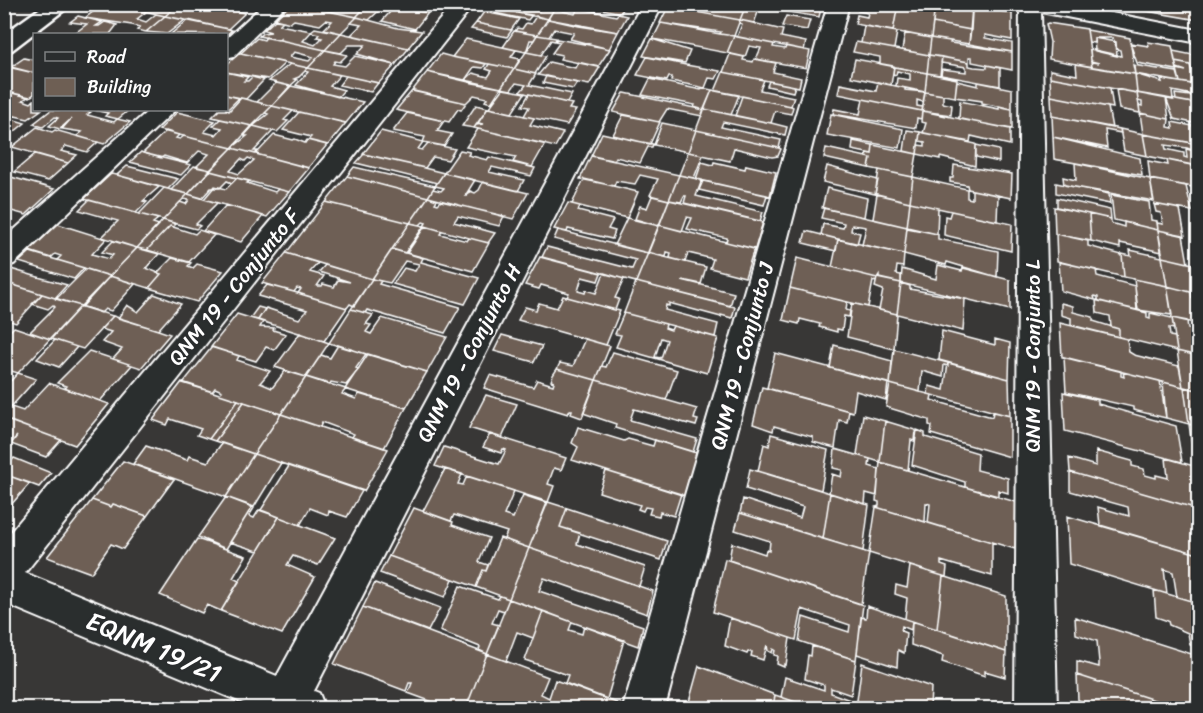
<svg xmlns="http://www.w3.org/2000/svg" width="1203" height="713" font-family="Sriracha,sans-serif">
	<style>
		.building { fill: #6e5f54; stroke: #fff; stroke-width: 1.5; fill-rule: evenodd }
		.lines { fill: none; stroke-linecap: round; stroke-linejoin: round }
		.minor-casing { stroke: #fff; stroke-width: 4 }
		.secondary-casing { stroke: #fff; stroke-width: 5 }
		.minor { fill: #2a2d2e; fill-rule: evenodd }
		.secondary { fill: #2a2d2e; fill-rule: evenodd }
		.labels { text-anchor: middle; stroke-width: 4.5; stroke-linejoin: round; paint-order: stroke }
		.street-label { font-size: 21px; fill: #fff; stroke: #2a2d2e }
		.near-street-label { font-size: 26px; fill: #fff; stroke: #2a2d2e }
	</style>
	<rect width="100%" height="100%" fill="#383736"/>
	<filter id="ink" filterUnits="userSpaceOnUse"><feTurbulence type="fractalNoise" baseFrequency=".0167" numOctaves="2"/><feDisplacementMap in="SourceGraphic" scale="12" xChannelSelector="R" yChannelSelector="G"/><feConvolveMatrix kernelMatrix="1 2 1 2 8 2 1 2 1" color-interpolation-filters="sRGB"/></filter>
	<g filter="url(#ink)">
		<path class="building" d="M103,4L146,12L137,19L146,22L156,14L165,16L146,32L137,30L140,27L132,25L85,18Z
			M153,4H179L165,16L144,11Z
			M179,4H192L189,7L200,10L206,5L245,13L228,29L165,16Z
			M291,4H295L357,17L341,33L324,29L332,21L326,20L320,25L294,20L290,23L275,19Z
			M295,4L349,6L368,4L364,8L355,6L354,8L363,10L356,17Z
			M368,4L385,5L369,20L356,17Z
			M422,4L433,7L428,13L387,5Z
			M481,4H534L531,9L539,11L543,4H557L548,19L517,13L519,10L509,9L508,11Z
			M588,4H625L621,13L587,6Z
			M669,4H744L746,5L740,20L668,7Z
			M785,4H822L819,17L782,11Z
			M859,4H898L893,31L855,24L857,15L867,17L868,13L858,11Z
			M898,4L924,8V4L935,5L931,38L893,31Z
			M1124,4H1163L1164,14L1125,7Z
			M1163,4H1198V20L1164,14Z
			M385,5L428,13L415,29L382,21L390,12L380,10Z
			M746,5L760,7L754,23L740,20Z
			M935,5L972,12L971,30L933,23Z
			M668,7H669L740,20L734,36L720,34L721,32L660,23Z
			M972,7L1012,13V40L985,35V38L1012,43V52L969,44Z
			M578,8L616,16L618,14L627,16L618,32L548,19L554,9L575,14Z
			M498,9L508,11L532,15L528,20L495,13Z
			M484,12L519,19L511,30L476,23Z
			M78,16L102,22L96,26H99L105,22L117,25L110,34H80L75,33L87,24L70,22Z
			M165,16L185,20L167,34L146,32Z
			M536,16L548,19L537,35L515,31L517,28L522,29L526,23L531,24Z
			M786,16L810,20L807,30L782,26Z
			M357,17L398,28L422,31L408,48L351,35L361,25L351,23Z
			M548,19L579,26L618,32L609,49L570,39L574,33L554,29L549,37L537,35Z
			M188,20L228,29L232,30L226,35L171,34Z
			M275,20L283,21L279,25L311,31L315,28L341,33L325,50L280,40V38L278,40L259,36L263,33L271,32L264,30ZM311,32L319,34L317,37L322,38L315,45L303,41Z
			M740,20L783,30L781,37L806,42L804,50L737,37L742,24L739,23Z
			M476,23L511,30H512L507,37L471,29Z
			M661,23L720,34L734,36L727,53L653,39Z
			M933,23L971,30L969,44L931,38Z
			M1048,23L1087,29L1092,67L1049,59L1050,42L1046,24Z
			M864,26L897,32L894,49L861,43Z
			M1087,30L1130,38L1135,74L1092,67L1091,62L1099,63L1091,61L1090,49L1121,56L1120,50L1117,49L1113,38H1094V43L1089,42Z
			M514,31L537,35L534,40H530L526,52L503,47Z
			M341,33L408,48H409L395,65L357,54L365,45H349L341,53L325,50Z
			M905,33L931,38L929,55L902,50Z
			M537,35L556,38L555,41L551,40L541,55L526,52Z
			M734,36L774,44L773,47L785,49L786,46L810,51L806,68L756,59L761,48L749,46L745,57L727,53Z
			M266,37L280,40L325,50L308,68L241,53L257,38L264,40ZM294,52L313,57L309,61L290,57Z
			M931,38L951,41L950,43L1012,52V70L972,62V57H969V62L929,55Z
			M1094,38L1116,42L1117,56L1095,51Z
			M466,39L516,50L511,57L520,59L514,69L452,57Z
			M557,39L600,47L610,49L598,67L560,59L562,55L552,53L560,42L555,41Z
			M652,39L690,51L685,63L643,56Z
			M856,42L929,55L927,73L880,64V57L853,52Z
			M1148,42L1172,46L1177,70L1137,63L1130,43L1149,46Z
			M325,50L347,55L340,62L335,61L333,64L345,66L355,56L395,65L379,83L308,68Z
			M1173,51L1198,56V73L1192,72L1190,65L1175,62Z
			M526,52L546,56L535,74L514,69Z
			M240,53H241L285,63L268,79L226,72V65Z
			M441,54L452,57L486,64L483,68L474,67L465,80L427,72Z
			M730,54L744,57L743,60L753,62L754,59L776,63L773,72L801,78L799,87L723,72Z
			M929,55L942,57L940,75L927,73Z
			M647,57L686,65L720,71L716,79L709,78L705,88L671,81L672,77H669L667,81L637,75Z
			M942,57L969,62V66L974,67L987,68V65L1000,68V86L941,75L942,69L966,72V67L941,63Z
			M24,58L34,60V73L11,67Z
			M855,59L894,66L891,85L851,77Z
			M549,62L575,68L578,62L600,67L589,85L538,75Z
			M1175,62L1190,65L1192,72L1198,76V85L1180,82L1177,69L1186,71L1177,68Z
			M290,64L308,68L299,77L294,79L297,80L290,86L269,81Z
			M489,64L514,69L501,88L465,80L473,73L488,77L492,71L486,69Z
			M1076,64L1135,74L1137,93L1050,77V70L1077,75Z
			M1133,65L1177,72L1180,82L1135,74Z
			M8,67L34,73V94L30,97L4,91V69Z
			M894,67L927,73L925,92L896,86L897,78L910,80V74L897,71L896,75L893,74Z
			M308,68L340,75L330,86L344,90L338,97L296,85L308,72L305,71Z
			M514,69L536,74L529,85L572,94L567,103L520,92L526,85L516,83L511,90L501,88Z
			M226,72L248,77L244,81H248L252,77L264,80L246,99L226,95Z
			M427,72L473,83L501,88L491,103L485,101L487,98L474,95L466,103L412,91Z
			M723,72L764,80L760,90L794,97L791,106L715,91Z
			M927,73L957,79L955,97L925,92Z
			M1135,74L1162,82L1161,79L1198,85V96L1172,91L1173,100L1137,93Z
			M346,76L378,83L371,92L339,85Z
			M546,76L577,83L573,89L543,83Z
			M1050,77L1110,88L1113,108L1051,96Z
			M650,79L701,90L703,88L712,90L704,110L694,107L695,105L642,95Z
			M769,81L795,86L793,92L767,86Z
			M957,81L978,86V82L1012,89V109L982,103V101L955,97Z
			M878,82L905,88V90L925,92L923,102L917,100V106L923,107L922,111L838,94L840,84L876,91Z
			M276,83L290,86L272,106L257,102Z
			M291,86L328,94L363,102L346,123L272,106Z
			M503,89L525,93L512,113L489,108Z
			M1116,89L1137,93L1140,113L1119,109Z
			M712,90L739,95L731,115L704,109Z
			M4,91L28,97L23,100L31,103L34,100V110H41L28,119L15,116L4,117Z
			M412,91H414L466,103L461,110L458,109L449,122L396,110Z
			M925,92L943,95V103L952,105L951,115L922,111Z
			M624,93H625L704,110L702,116L667,109L659,122L613,112Z
			M1137,93L1166,98L1169,119L1140,113L1139,105L1142,106V102L1138,101Z
			M529,94L572,104L569,109L576,110L567,125L524,116L529,107L522,106Z
			M1175,94L1198,97V104L1176,100Z
			M226,95L239,98L227,110L229,111L241,98L272,106L252,126L212,117L219,110H226Z
			M742,96L791,106L793,107L791,114L775,111L771,123L735,116Z
			M1051,96L1108,107L1112,128L1052,116Z
			M1166,98L1198,104V124L1174,119Z
			M863,99L922,111L921,119L917,118L916,128L833,114L834,109L860,114Z
			M960,101L999,109V106L1012,109V129L959,119Z
			M476,105L488,108L474,128L462,126Z
			M272,106L293,111L284,120L288,121L277,132L253,126L268,114L265,113Z
			M488,108L534,118L530,125L563,133L555,147L474,128L476,125L483,124L478,123Z
			M704,109L771,123L787,127L785,135L723,122L721,127L781,140L779,148L696,130Z
			M51,110H80L91,112L87,115L114,122L117,119L130,122L104,144L77,136L82,132L62,129L71,119L60,129L49,126L58,118L55,117L43,127L33,124Z
			M93,110H129L118,119L105,116L108,113Z
			M922,111L1010,129V145L971,136L970,142L923,133L926,123L921,122Z
			M177,112L215,121L204,132L216,135L222,128L213,126L220,119L252,126L232,148L159,130Z
			M299,112L345,123H346L328,145L308,140L311,137L283,130Z
			M407,113L444,121L437,131L452,134L444,146L423,142L425,137L393,131Z
			M1140,113L1169,119L1168,127L1173,128L1172,122L1198,127V144L1143,134Z
			M831,114L903,129L900,148L827,135Z
			M623,115L660,122L650,144L613,135Z
			M1052,116L1120,129L1121,133L1105,130L1107,148L1053,137Z
			M8,118L25,123L4,140V121Z
			M662,123L696,130L688,152L654,145Z
			M253,126L273,131L254,151H258L255,154L232,148L247,136H244Z
			M37,127L52,132L55,130L98,142L87,152L66,146L61,151L77,155L68,163L12,147Z
			M478,129L545,144L532,167L513,162L516,157L466,147Z
			M1120,129L1143,134L1147,156L1124,151Z
			M696,130L779,148L781,149L778,156L772,157L734,148L730,161L688,152Z
			M907,130L920,132L917,154L904,151Z
			M166,131L179,135L176,138L180,139L184,136L232,148L210,170L196,167L209,154L199,151L187,163L164,156L161,158L143,153Z
			M381,131L423,142L418,149L422,150L428,143L455,149L448,160L433,157L425,168L363,154Z
			M920,132L976,144L975,166L940,157V159L917,154L918,145L925,146V142L919,141Z
			M602,133L637,141L653,144L652,147H648L640,163L616,157L614,161L591,156Z
			M1143,134L1198,144V166L1147,156ZM1165,145L1187,148L1195,151L1186,149L1187,158L1184,157V153L1166,149Z
			M274,135L293,140L295,139L305,143L307,140L327,145L308,168L256,154Z
			M1053,137L1140,158L1142,175L1054,159Z
			M853,141L873,145L872,154L852,150Z
			M873,145L917,154L913,177L869,168L871,158L866,157L867,153L872,154Z
			M976,145L999,150V162L976,157Z
			M232,148L256,154L309,168L289,192L210,171ZM248,158L254,160L239,174L230,171L241,159L245,161Z
			M826,148L871,158L869,168L824,158Z
			M460,150L470,152L468,155L487,160L489,157L535,168L531,176L492,167L489,172L524,180L518,191L444,173Z
			M141,152L143,153L191,165L181,175L130,162Z
			M688,152L703,155L694,178L679,175Z
			M35,154L68,163L48,181L14,172Z
			M364,154L408,164L444,173L437,183L356,163Z
			M591,156H593L679,175L669,200L650,195L658,179L640,175L635,184L616,181L614,186L580,179Z
			M1167,160L1191,165L1194,177H1198V188L1150,179L1148,161L1168,165Z
			M702,162L713,165L714,162L745,169L746,165L776,172L770,196L696,179Z
			M1075,163L1150,179L1154,201L1064,185L1063,177L1076,180Z
			M954,165L1012,174L1011,198L968,189L967,185L950,182V178H953Z
			M127,166L178,179L168,189L117,175Z
			M194,166L210,170L188,194L171,190Z
			M827,166L878,180L875,194L823,182Z
			M354,167L435,186L428,197L347,176Z
			M879,170L913,177L910,202L875,194Z
			M210,171L237,178L232,183L227,181L220,188H211L202,198L188,194Z
			M444,173L475,180L465,196H467L470,191L475,193L479,190L483,182L528,193L513,219L428,197L433,189L441,191L444,188L435,186Z
			M111,174L117,175L159,187L143,201L147,202L136,213L84,199Z
			M4,175L50,188L54,189L26,215L4,209Z
			M679,175L702,180L696,196L763,212L760,221L684,203L686,196H684L681,202L669,200Z
			M347,176L428,197L410,223L326,202Z
			M913,177L967,189V198L972,199V190L998,195L997,221L910,202Z
			M237,178L250,181L247,183L275,192L278,189L289,192L267,217L204,199L215,186L226,189Z
			M584,179L638,192L627,218L572,204Z
			M1150,179L1186,186L1192,211L1154,204Z
			M703,181L767,195L764,205L699,190Z
			M1056,183L1109,194L1110,204L1056,193Z
			M164,188L188,194L163,220L139,214Z
			M827,188L867,198L864,217L822,208Z
			M188,194L217,203L196,224L200,226L196,229L163,220L180,202L186,204L189,200L183,199Z
			M877,194L910,202L907,227L873,219Z
			M1111,195L1149,202L1151,220L1157,221L1158,230L1114,220Z
			M652,196L669,200L659,226L635,219L640,206L647,208Z
			M428,197L437,200L435,203L438,204L441,201L504,216L499,226L458,216L454,222L495,233L488,243L424,226L426,223L423,222L420,225L410,223Z
			M1057,198L1110,210L1111,219L1057,207Z
			M89,200L158,219L153,223L159,225L137,248L102,237L118,221L79,210Z
			M669,200L763,222L755,249L726,242L727,238L687,229L692,218L687,217L682,231L659,225Z
			M326,202L410,223L372,279L286,253Z
			M910,202L938,208L937,234L907,227Z
			M568,203L580,206L578,211L613,220L608,229L615,231L612,239L568,229L567,232L554,229Z
			M1154,204L1180,209L1185,236L1158,230L1157,223L1163,224L1161,213L1156,212Z
			M226,205L263,216L241,242L203,231Z
			M1054,207L1089,214L1091,241L1055,234Z
			M824,208L907,227L904,254L862,245L866,227L860,226L852,225L851,231L860,233L857,244L821,235L823,224L843,228L844,223L821,218Z
			M951,211L1012,224L1011,251L944,235L945,216L949,217Z
			M1089,214L1111,219V223L1124,227V222L1158,230L1162,252L1120,243V248L1091,241Z
			M627,218L659,226L648,253L614,245Z
			M163,220L176,224L173,227L170,226L147,250L137,248Z
			M410,223L424,226L405,253L392,249Z
			M58,224L106,239L92,254L109,259L113,255L102,252L113,241L137,248L110,276L57,260L61,256L55,254L51,258L29,251Z
			M659,225L754,249L745,277L710,268L713,259L688,253L685,262L670,258L671,253L667,252L666,257L648,252Z
			M170,226L195,234L199,230L214,235L189,262L147,250Z
			M425,226L442,231L440,234L467,241L469,238L489,243L473,271L407,253Z
			M907,228L938,234V239L998,251L997,277L947,262L946,265L904,254Z
			M558,230L648,253L636,282L542,257L547,247L632,269L636,260L554,239Z
			M1158,230L1183,235L1188,263L1162,257Z
			M806,231L838,239L836,251L803,243Z
			M1056,234L1088,241V246L1122,255L1124,277L1057,261Z
			M838,239L904,254L903,267L897,266L896,274L901,275V283L879,278V275L877,278L832,267Z
			M137,248L159,254L146,268L161,274L149,288L110,276Z
			M392,249L423,258L421,262L479,278L465,304L393,284L404,268L415,271L419,264L405,261L390,283L372,279Z
			M1130,250L1162,257L1167,286L1124,277L1122,254L1131,256Z
			M30,252L84,268L74,279L19,262Z
			M286,253L318,263L310,272L324,276L317,286H322L323,284L334,287L338,280L350,282L319,272L325,265L372,279L354,306L350,304L347,308L298,293L301,289L297,288L294,292L262,283Z
			M648,253L706,267L701,284L682,280L734,293L730,306L636,282Z
			M540,257L601,273L598,281L582,277L578,291L585,293L586,290L596,293L604,273L624,279L615,298L619,299L615,310L567,297L569,293L541,285L539,289L525,285Z
			M1162,257L1198,265V294L1167,286Z
			M172,258L191,263L188,266L193,268L197,264L223,271L197,302L149,288L161,274L157,273Z
			M797,258L877,278L876,282L873,281L868,307L790,288Z
			M1059,262L1096,270L1097,276L1135,286L1137,310L1098,301V297L1094,296L1095,300L1061,291Z
			M938,265L962,271L963,268L1010,280V310L901,283L902,269L936,279Z
			M11,269L38,277L67,285L55,298L4,282V276Z
			M86,269L110,276L81,306L56,299Z
			M110,276L135,284L111,311L105,309L101,313L82,307Z
			M877,278L901,283L897,314L879,310L883,290L875,287Z
			M372,279L381,281L379,284L460,307L445,333L367,310L365,313L351,309Z
			M1134,279L1167,286L1172,315L1138,310Z
			M4,282L42,294L16,323L4,319Z
			M636,282L735,307L732,318L721,315V317L669,303V306L666,305L665,310L718,324L715,337L624,313Z
			M901,283L910,286V289L965,299L963,331L897,314Z
			M267,285L294,292L347,308L324,341L258,320L266,308L299,319L307,310L258,296Z
			M1167,286L1191,292L1192,298L1198,300V324L1172,318Z
			M790,288L847,302L846,310L850,311L849,317L844,316L842,330L837,329V332L819,327L820,324L800,319L799,324L783,320Z
			M42,294L81,306L50,339L30,332L55,307L53,305L48,309L32,304Z
			M154,294L181,304L158,330L118,318L127,305L138,312Z
			M563,296L620,311L606,345L518,320L525,307L536,310L539,303L557,308Z
			M1096,300L1147,313V318L1150,319V313L1172,318L1174,329L1169,328L1170,336L1175,337L1177,351L1119,337V329L1111,327L1110,316L1097,313Z
			M852,303L897,314L894,349L847,337Z
			M1061,303L1073,306V312L1093,317V321L1119,329V337L1071,325V318L1061,315Z
			M81,306L113,316L83,349L51,339Z
			M258,307L265,309L258,320L250,318Z
			M351,309L373,315L366,324L371,325L366,332L371,334L382,318L447,337L427,372L329,343Z
			M624,313L666,324L665,328L671,330L673,326L718,338L707,373L616,347L621,335L615,334ZM661,338L667,340L661,358L655,357Z
			M237,314L263,322L260,327L274,328L273,330L286,334L274,350L266,347L256,361L211,347Z
			M113,316L158,330L170,334L141,368L113,359L122,349L102,342L111,332L101,329Z
			M1172,318L1187,321L1188,329L1198,331V356L1177,351Z
			M1060,323L1127,339L1129,352L1134,355L1179,366L1183,387L1062,357Z
			M14,327L50,339L18,373L4,369V350L9,345L4,344V337Z
			M942,331L995,345V339L1010,343L1009,379L939,360Z
			M300,333L329,343L306,377L275,367Z
			M502,335L542,346L534,362L494,351Z
			M585,339L610,346L596,380L557,369L560,363L573,366Z
			M55,340L77,347L59,367L37,359Z
			M338,345L366,354L356,368L359,369L346,385L331,382L330,385L306,377L321,355L330,358Z
			M834,345L892,361L890,384L830,368Z
			M212,347L239,356L237,360L270,371L260,383L272,388L285,371L306,377L281,414L219,394L222,391L215,388L212,392L183,383Z
			M894,349L948,363V366L944,365L943,377L922,371L920,392L890,384Z
			M89,351L132,365L100,401L64,388L66,386L57,383Z
			M1177,351L1198,356V390L1183,387Z
			M613,352L677,370L666,400L596,380L602,366L606,367Z
			M775,353L888,383L886,400L856,391L853,412L767,388Z
			M368,354L427,372L406,408L345,389Z
			M1064,357L1121,371V376L1124,377L1123,372L1160,381L1166,418L1133,410V407L1066,392Z
			M948,363L1009,379L1010,416L928,394L929,386L944,390Z
			M557,369L596,380L582,418L571,414L572,410H570L568,414L484,388L490,375L533,387L537,380L553,385L554,382L551,381L553,375Z
			M18,373L36,379L11,407L23,411L49,383L109,404L75,445L4,419V388Z
			M306,377L346,389L342,394L356,399L359,394L406,408L384,448L352,437L354,434L322,422L320,427L281,414Z
			M596,380L697,409L694,419L698,420L696,426L634,409L630,420L697,439L693,452L615,428L616,424L583,413Z
			M182,382L238,400L209,439L197,435L201,429L170,419L167,425L153,420Z
			M1163,382L1184,387L1189,424L1166,418Z
			M890,384L932,395L931,400L992,417L993,412L1010,416V457L931,434L932,426L929,425V420L886,407Z
			M762,387L849,411L847,422L839,420L835,448L813,442V437L774,426L773,431L753,424Z
			M1184,387L1198,390V427L1189,424Z
			M1063,392L1098,400V404L1176,426L1182,462L1065,431Z
			M486,395L517,404L502,438L469,428Z
			M238,400L244,402L215,441L209,439Z
			M244,402L281,414L254,454L215,441Z
			M281,414L388,449L364,491L254,454Z
			M863,415L885,421L880,462L857,455Z
			M4,419L13,422L61,440L46,457L11,444L17,436L4,450Z
			M885,421L915,430L914,441L911,440L908,470L880,462Z
			M1189,424L1198,427V451V448L1192,446Z
			M578,427L624,441L628,439L653,446L655,440L697,453L685,496L572,460L578,447L572,443Z
			M917,430L925,433V437L978,453L977,470L1008,478V493L998,490V496L965,487V482L912,465Z
			M490,434L566,458L561,470L554,468L548,484L554,486L548,502L435,466L444,447L499,464L506,450L503,449L501,453L483,447Z
			M771,434L828,450L821,490L758,471L764,444L769,446Z
			M222,443L254,454L226,497L133,464L146,446L187,460L189,456L208,462Z
			M835,449L870,459L869,466L879,469L877,496L866,493L865,504L829,493L832,474L841,477L842,470L833,468Z
			M1096,451L1132,461V466L1144,469L1145,475L1156,478V475L1168,478L1166,458L1194,466L1198,509L1070,472L1069,458L1096,466Z
			M254,454L281,463L254,507L226,497Z
			M14,458L51,473L39,487L4,474V469Z
			M123,461L174,479L147,516L113,504L111,507L92,500Z
			M880,462L1016,502L1015,549L928,523L930,504L926,503L925,522L876,507L879,506V502L876,501Z
			M289,466L359,490L362,491L347,517L329,511L328,515L310,508L300,525L261,510Z
			M445,469L462,474L458,484L463,485L467,476L514,491L504,515L513,518L523,495L547,503L529,548L504,539L507,532L454,515L451,521L423,511Z
			M750,469L830,493L823,539L740,513L743,499L800,518L803,507L746,489Z
			M606,471L681,494L674,516L660,512L659,516L649,514L651,508L645,507L643,511L638,509L640,505L599,492Z
			M1070,472L1198,509V554L1100,525L1098,507L1129,516L1128,507L1070,491Z
			M12,477L30,483L4,513V480L8,481Z
			M830,493L869,505L863,551L823,539Z
			M226,497L252,507L226,549L198,537Z
			M92,500L111,507L113,504L147,516L123,549L111,544L91,573L47,557Z
			M548,502L567,508L560,527L580,533L577,544L645,567L639,586L529,548Z
			M252,507L254,508L249,516L254,518L259,510L279,517L258,551L230,542Z
			M876,507L992,542V576L941,561V565L947,567L946,577L869,553Z
			M414,508L453,522L452,525L489,538L479,562L488,565L486,571L483,570L476,587L389,556Z
			M567,508L667,541L661,560L560,527Z
			M740,513L869,553L861,604L729,560L732,543L765,554L766,550L769,551L770,541L735,530Z
			M1067,516L1198,554V603L1177,597L1173,572L1164,569L1167,594L1069,564Z
			M279,517L335,538L318,565L293,556L287,565L315,577L282,634L221,611Z
			M500,538L529,548L509,599L476,587L483,570L486,571Z
			M197,539L246,556L233,578L239,581L221,611L207,605L202,613L160,595Z
			M529,548L653,591L647,614L544,578L539,591L643,626L638,646L509,599Z
			M389,556L453,579L445,597L380,573Z
			M725,559L863,605L856,660L799,641L803,617L849,632L850,625L802,609L796,640L713,612Z
			M910,566L943,576L937,629L905,619L907,598L895,594L896,585L907,588Z
			M943,576L1006,596V652L937,629Z
			M375,583L440,608L428,631L363,607Z
			M460,586L498,599L500,596L509,599L504,611L498,609L492,623L499,625L487,654L479,650L480,647L440,631Z
			M1154,590L1198,603V647L1190,645L1188,633L1169,625L1168,621L1156,617Z
			M509,599L543,611L533,638L517,632L506,661L487,654Z
			M867,606L912,621L911,630L902,626L901,631L906,633L904,653L898,650L897,667L857,654L861,617L866,618Z
			M363,607L487,654L466,708H449L408,693L412,683H409L406,691L334,664Z
			M543,611L572,622L569,630L582,634L584,626L624,640L607,699L565,683L568,675L525,660Z
			M1075,617L1198,656V708H1179L1077,675V661L1099,667V662L1097,641L1076,634Z
			M730,618L790,638L786,665L784,664V667L777,664L778,656L774,655L775,650L773,649L772,653L768,651L767,645L763,660L751,656L752,652H748L747,654L725,646Z
			M912,621L1006,652L1005,677L985,671V676L942,662L943,656L911,645Z
			M812,646L856,660L851,695L831,688V693L850,700L849,708H813L781,697L785,677L824,690V685L805,679L808,655L811,656Z
			M487,654L548,677L541,694L549,698L555,680L625,706L624,708H466Z
			M862,663L931,687L930,708H856Z
			M699,666L775,695L773,708H708L689,702Z
			M1077,675L1179,708H1103L1078,700Z
			M775,695L781,697L813,708H773Z"/>
		<g class="lines">
			<defs>
				<path id="minor" d="M264,4H287L234,56L226,58V39Z
					M453,4H474L25,573L277,676L642,4H663L314,691L319,693L325,708H255L4,603V540Z
					M828,4H849L665,708H623Z
					M1020,4H1066L1198,30V43L1041,12L1057,708H1015Z
					M149,110H175L14,264L4,267V239Z"/>
				<path id="secondary" d="M46,4H72L12,50L4,52V34Z"/>
			</defs>
			<use href="#minor" class="minor-casing"/>
			<use href="#secondary" class="secondary-casing"/>
			<use href="#minor" class="minor"/>
			<use href="#secondary" class="secondary"/>
		</g>
	</g>
	<g class="labels">
		<g class="street-label">
			<text transform="translate(234 287) rotate(-51)" y="7">QNM 19 - Conjunto F</text>
			<text transform="translate(469 353) rotate(-62)" y="7">QNM 19 - Conjunto H</text>
			<text transform="translate(742 356) rotate(-75)" y="7">QNM 19 - Conjunto J</text>
			<text transform="translate(1033 356) rotate(-90)" y="7">QNM 19 - Conjunto L</text>
		</g>
		<g class="near-street-label">
			<text transform="translate(154 647) rotate(23)" y="9">EQNM 19/21</text>
		</g>
	</g>
	<rect width="1203" height="713" fill="none" stroke="#2a2d2e" stroke-width="24"/>
	<rect x="12" y="12" width="1179" height="689" fill="none" stroke="#fff" stroke-width="2" filter="url(#ink)"/>
	<rect x="33" y="33" width="195" height="78" fill="#2a2d2e" stroke="#7f8182" stroke-width="1.5"/>
	<rect x="45" y="52" width="30" height="9" fill="#2a2d2e" stroke="#7f8182" stroke-width="1.5"/>
	<text x="87" y="63" font-size="18" fill="#ffffff">Road</text>
	<rect x="45" y="78" width="30" height="18" fill="#6e5f54" stroke="#7f8182" stroke-width="1.5"/>
	<text x="87" y="93" font-size="18" fill="#ffffff">Building</text>
</svg>
